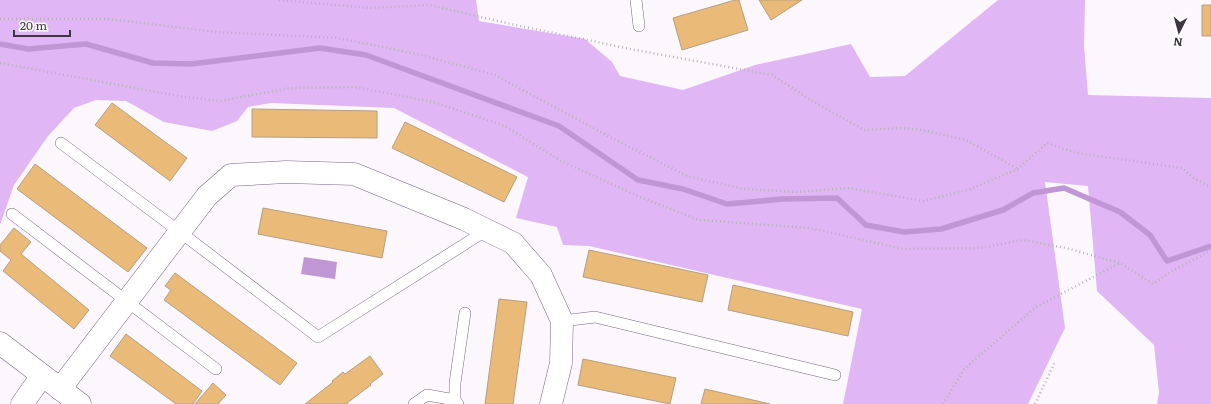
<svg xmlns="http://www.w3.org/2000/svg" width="1211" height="404" font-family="Literata,serif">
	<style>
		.green { fill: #e0b6f4 }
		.water { fill: #c196d5 }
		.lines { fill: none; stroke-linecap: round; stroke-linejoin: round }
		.stream { stroke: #c196d5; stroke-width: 5.5 }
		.building { fill: #eabb78; stroke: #b49e81 }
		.lane-casing { stroke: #796682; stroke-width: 12 }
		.street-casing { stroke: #796682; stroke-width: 23 }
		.secondary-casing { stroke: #796682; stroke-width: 23 }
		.path { stroke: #b7b2ba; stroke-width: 2.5; stroke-dasharray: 1 3; stroke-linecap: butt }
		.lane { stroke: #fff; stroke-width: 11 }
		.street { stroke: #fff; stroke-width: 22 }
		.secondary { stroke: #fff; stroke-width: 22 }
	</style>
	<rect width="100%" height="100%" fill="#fbf7fd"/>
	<path class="green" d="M0,0H476L479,21L585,39L612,62L620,76L683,90L755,65L851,44L870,77L905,76L998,0H1085L1084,46L1088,95L1211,98V404H1157L1159,392L1154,345L1097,291L1088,186L1045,182L1065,328L1028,404H843L862,309L589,246L563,245L557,227L516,218L528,177L394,108L271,103L248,107L237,121L212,131L164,122L126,101L96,100L74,108L48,136L14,185L0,225Z"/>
	<path class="water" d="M304,257L337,262L335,279L301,274Z"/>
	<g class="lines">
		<path class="stream" d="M0,44L28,49L86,44L153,63L191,64L320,48L366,55L559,126L638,180L683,189L727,204L783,199L837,198L866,225L904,232L941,229L1003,210L1033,193L1064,188L1120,212L1150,235L1167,261L1211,246"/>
	</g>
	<path class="building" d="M735,0H739L748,30L682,50L673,18Z
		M759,0H802L771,20Z
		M1202,5H1211V36H1202Z
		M112,103L187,158L170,181L95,125Z
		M252,109L377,111V138L252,137Z
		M405,122L517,177L504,202L392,148Z
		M35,164L147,248L128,272L17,189Z
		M263,208L387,231L382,258L258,234Z
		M14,228L31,242L21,254L89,310L74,329L3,271L11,260L0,251V245Z
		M589,250L708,275L702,302L583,277Z
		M175,273L297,363L280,385L164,300L171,290L165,286Z
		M733,285L853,312L848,336L728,310Z
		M499,299L527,302L513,404H485Z
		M126,334L202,391L193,404H176L110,356Z
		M370,356L383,374L370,384L371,385L347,403L348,404H305L333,382L332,381L343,372L345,374Z
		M583,359L676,378L670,404L578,385Z
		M213,383L226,395L218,404H195Z
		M705,389L770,404H701Z"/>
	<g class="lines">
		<defs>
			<path id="lane" d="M636,0L639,26
				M61,143L180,232L318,337L487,230
				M12,214L216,369
				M562,321L595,317L835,375
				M414,404L427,395L455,400
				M458,404L455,400V383L465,313"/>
			<path id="street" d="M60,389L207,196L231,175L286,172L354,174L464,219L513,243L541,275L562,321L561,363L551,404
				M22,404L42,376"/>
			<path id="secondary" d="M0,343L80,404"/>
		</defs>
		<use href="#lane" class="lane-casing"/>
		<use href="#street" class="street-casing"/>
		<use href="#secondary" class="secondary-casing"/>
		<path class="path" d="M279,0L370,8L429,5L511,24L630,49L772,75L814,102L864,130L901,128L922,130L966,140L1018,169
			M0,19H108L217,32L338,38L421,55L495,75L610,137L687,176L744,189L798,192L848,188L923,201L968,190L1018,169L1047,143L1076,153L1182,168L1195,179L1211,187
			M0,63L178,96L220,101L290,88L355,87L433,102L505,126L561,161L640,197L699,220L810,228L903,249L981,248L1023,240L1066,248L1120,263L1153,284L1170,272L1205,254L1211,248
			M943,404L965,368L1036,307L1120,263
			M1035,404L1055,362"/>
		<use href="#lane" class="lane"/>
		<use href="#street" class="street"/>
		<use href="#secondary" class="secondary"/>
	</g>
	<g transform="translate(1179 32) rotate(186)" stroke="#ffffff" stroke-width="3" paint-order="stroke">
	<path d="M0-3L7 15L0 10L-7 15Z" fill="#3e3542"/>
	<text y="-6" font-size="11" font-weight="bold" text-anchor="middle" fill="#3e3542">N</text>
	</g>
	<path d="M14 30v6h56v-6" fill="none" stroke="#3e3542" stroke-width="2"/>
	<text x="20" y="30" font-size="12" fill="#3e3542" stroke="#ffffff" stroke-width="3" paint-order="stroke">20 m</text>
</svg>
